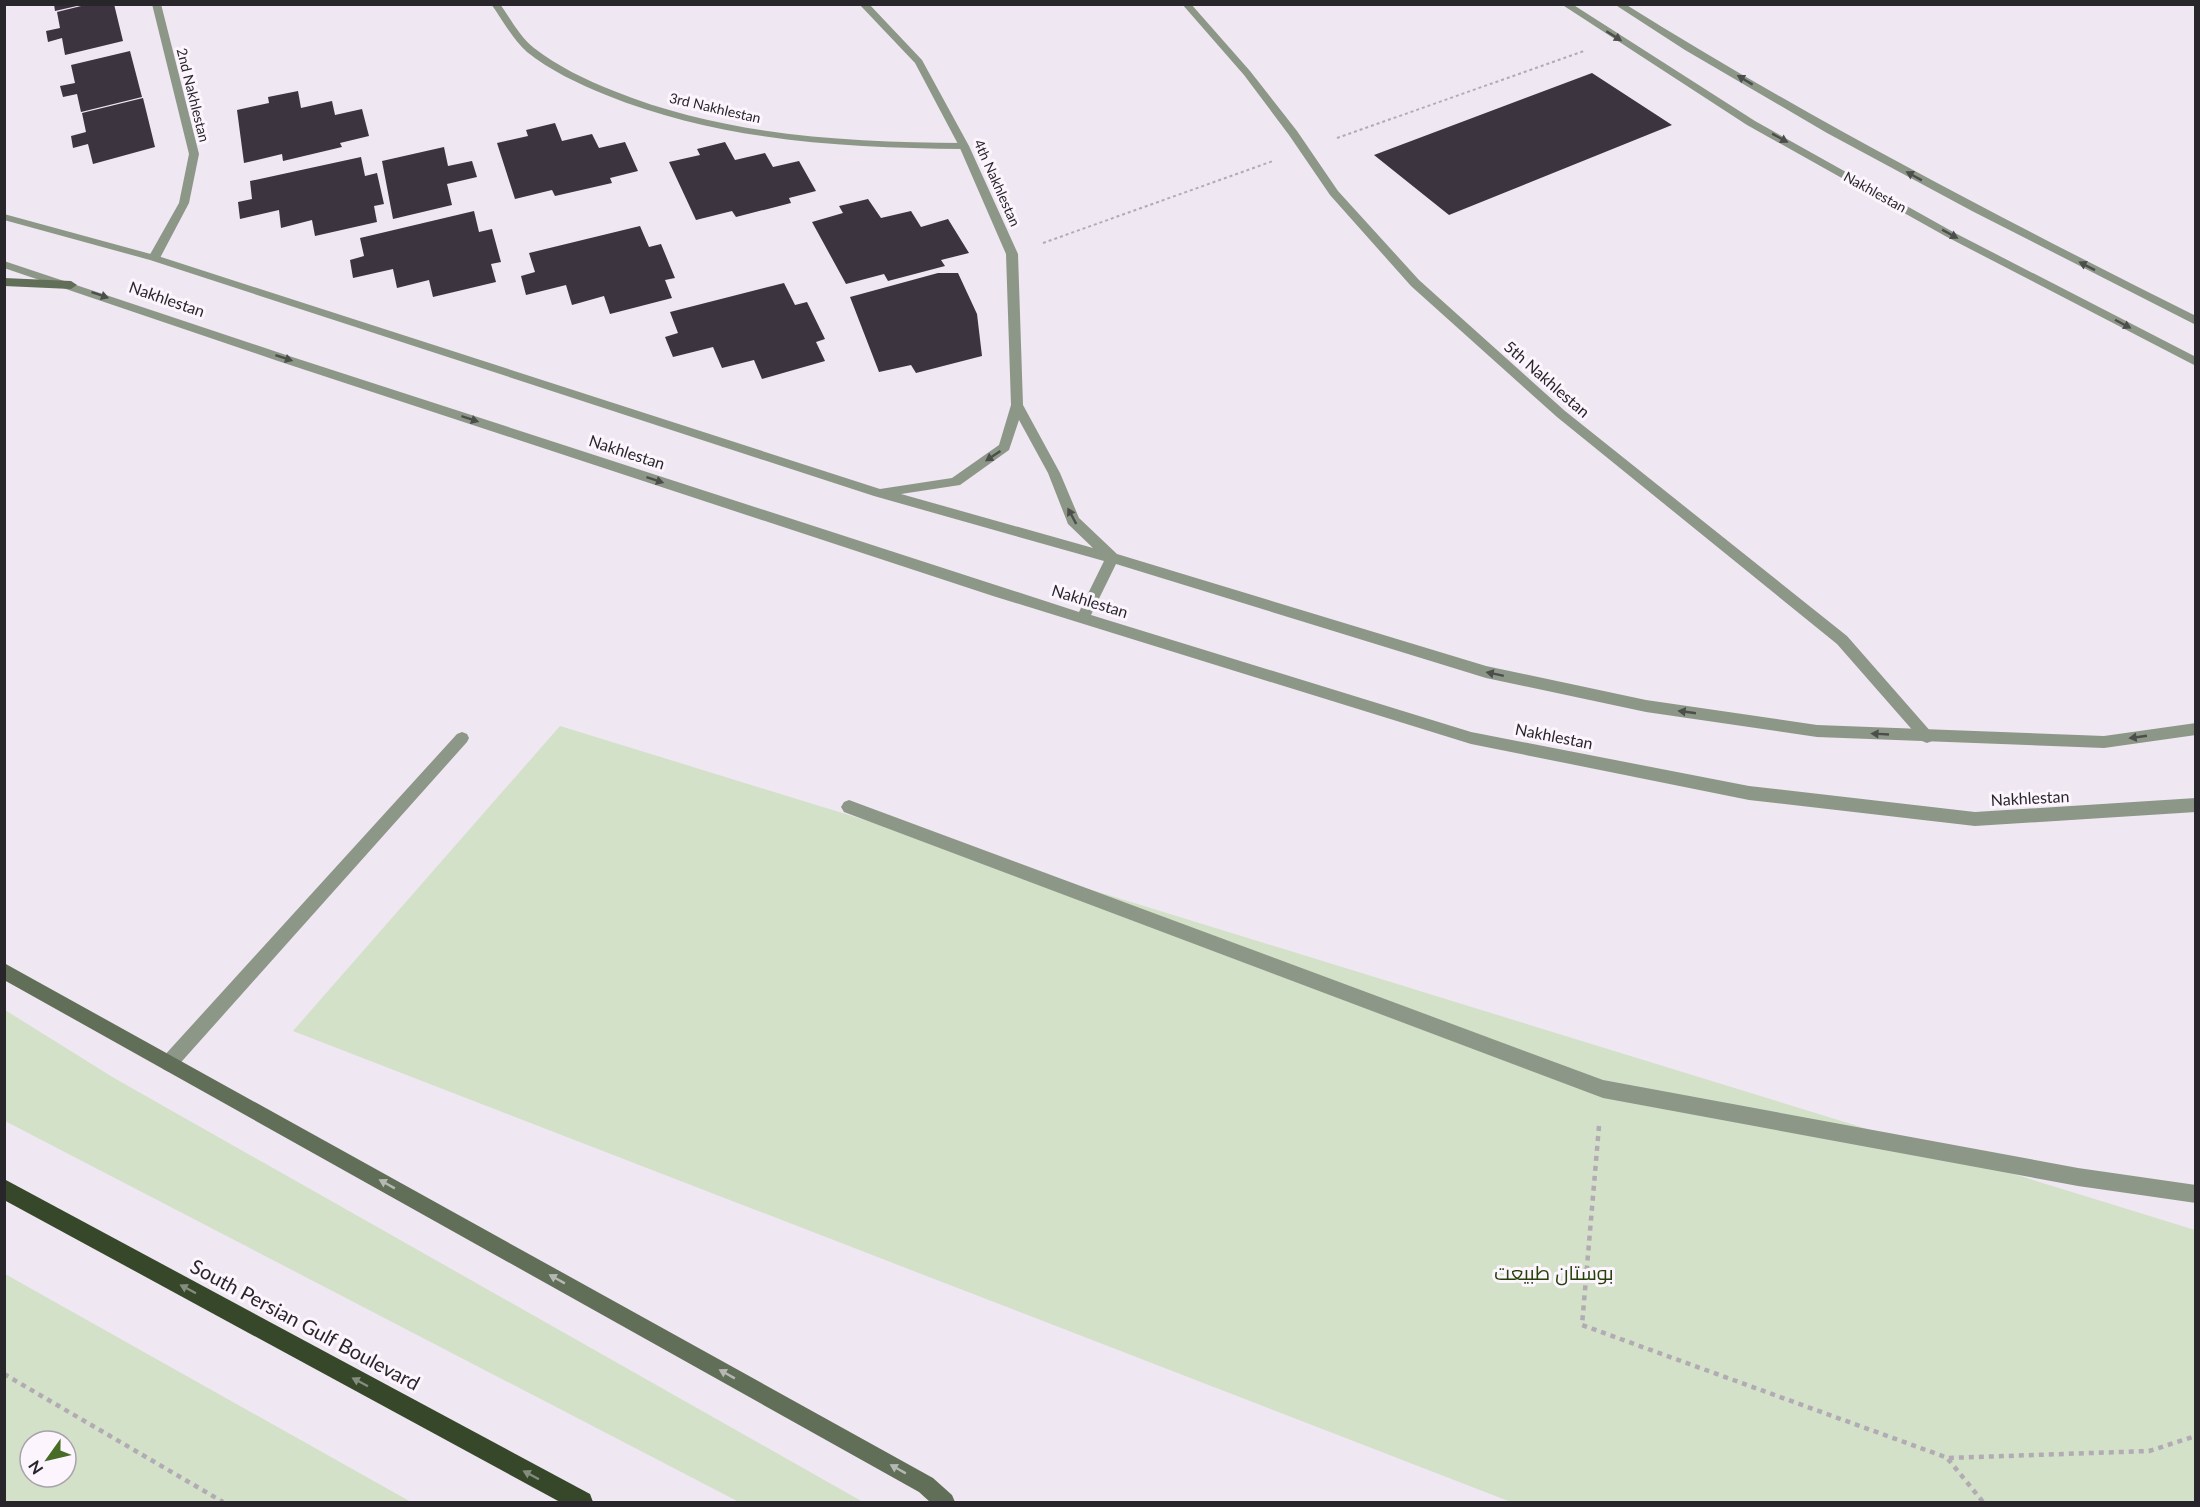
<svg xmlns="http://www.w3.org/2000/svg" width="2200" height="1507" font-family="Lato,Cairo,sans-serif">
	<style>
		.green { fill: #d2e1c8; fill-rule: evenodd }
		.building { fill: #3c353f }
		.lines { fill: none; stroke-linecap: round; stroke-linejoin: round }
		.path-far1 { stroke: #b2abb4; stroke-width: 2; stroke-dasharray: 3 3; stroke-linecap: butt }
		.path { stroke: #b2abb4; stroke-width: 4.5; stroke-dasharray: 5 5; stroke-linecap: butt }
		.service { fill: #8d9787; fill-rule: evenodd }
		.minor { fill: #8d9787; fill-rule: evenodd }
		.tertiary { fill: #8d9787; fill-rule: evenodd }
		.secondary { fill: #616f58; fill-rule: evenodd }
		.trunk { fill: #364829; fill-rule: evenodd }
		.oneway { fill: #4c4e4b }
		.oneway2 { fill: #b6b9b3 }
		.oneway3 { fill: #858d7e }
		.labels { text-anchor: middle; stroke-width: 6; stroke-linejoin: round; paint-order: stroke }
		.far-street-label { font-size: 14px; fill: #29262b; stroke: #fcf5fe }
		.street-label { font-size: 16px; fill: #29262b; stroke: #fcf5fe }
		.near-park-label { font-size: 20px; fill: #254107; stroke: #fcf5fe }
		.near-street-label { font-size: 20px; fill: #29262b; stroke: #fcf5fe }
	</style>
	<rect width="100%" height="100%" fill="#efe7f2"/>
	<path class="green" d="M560,726L2195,1230V1502H1511L293,1031Z
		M5,1010L114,1078L863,1502H739L5,1121Z
		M5,1274L411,1502H5ZM30,1441H66V1477H30Z"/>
	<path class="building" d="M54,4H81V5L55,11Z
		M89,4H114L123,41L65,55L62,38L48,42L46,31L60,28L57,12Z
		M130,51L142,97L81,112L77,94L63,97L60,86L75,83L71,65Z
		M1592,73L1672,125L1449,215L1374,155Z
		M298,91L301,108L332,101L335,115L362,109L369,136L340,143L342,147L283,161L282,154L244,163L237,110L269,103L268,97Z
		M143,98L155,147L93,164L88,144L73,148L71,136L86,132L82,113Z
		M555,123L562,141L592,134L599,148L625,142L638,171L610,178L612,183L555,196L552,190L515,199L497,143L528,136L526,130Z
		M725,142L735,160L765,153L773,167L799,161L816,191L789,198L791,203L736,217L732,211L696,220L669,162L700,155L697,149Z
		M444,147L448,166L472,161L477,177L447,184L452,205L393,219L382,161Z
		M361,157L365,176L377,173L384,204L374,206L377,222L315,236L312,220L281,228L279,210L240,219L238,202L252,199L250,181Z
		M868,199L881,218L911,211L921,227L948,219L969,253L941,260L945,266L888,281L884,274L846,284L812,222L843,213L839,206Z
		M474,211L479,232L492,229L501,262L491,264L496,282L433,297L429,280L397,288L393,269L353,278L350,260L364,256L360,238Z
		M640,226L649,247L661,244L675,278L665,280L672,298L610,314L604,296L572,305L566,285L526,295L521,276L535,272L529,253Z
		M938,273H958L977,314L982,356L916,373L911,365L879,372L850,297Z
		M784,283L795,305L807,302L825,339L816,342L825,361L762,379L754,360L722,368L713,347L673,357L665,337L678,333L670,312Z"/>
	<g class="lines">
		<path class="path-far1" d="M1337,138L1584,51
			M1043,243L1273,161"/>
		<path class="path" d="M1599,1126L1582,1325L1948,1458L2149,1451L2196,1436
			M4,1374L223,1502
			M1948,1459L1983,1502"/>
		<path class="service" d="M849,800L1603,1080L2078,1168L2196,1185V1203L2078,1186L1603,1098L844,812L841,807L844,802Z"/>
		<path class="minor" d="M152,4H161L199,154L189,203L160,258L154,261L148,258L179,203L189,154Z
			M491,4H500C510,18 520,37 534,48C557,66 586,80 614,91C725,136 846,142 964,143L969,146L964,149C843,148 720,141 606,95C579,84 549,70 527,52C513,40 502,19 491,4Z
			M1182,4H1191L1250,71L1297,131L1338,191L1419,280L1565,411L1847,636L1932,733L1934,737L1932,741L1927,743L1922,741L1837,644L1557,417L1411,286L1330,195L1289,135L1244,75Z
			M462,732L467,734L469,738L467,742L175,1069L169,1072L163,1069L160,1063L163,1057L457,734Z"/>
		<path class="tertiary" d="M859,4H869L922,60L969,146L1018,254L1023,405L1060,473L1079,518L1117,554L1486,666L1646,700L1817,725L2104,736L2196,723V735L2104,748L1817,737L1646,712L1486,678L1116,564L1091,615L1471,732L1749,786L1975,812L2196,798V812L1975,826L1749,800L1471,744L993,596L278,361L4,268V261L286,355L1079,612L1104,561L874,496L150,260L4,220V214L158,256L880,489L952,478L999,445L1011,405L1006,254L959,146L915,63ZM1019,420L1048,473L1068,524L1093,548L901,494L960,485L1009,450Z
			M1561,4H1572L1755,121L1955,233L2196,357V366L1947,237L1747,125Z
			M1614,4H1625C1809,119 2002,219 2196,316V325L1972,211L1827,133L1685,50Z"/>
		<path class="secondary" d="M4,278L71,281L77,285L71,289L4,286Z
			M4,963L933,1478L952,1495L955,1502H930L919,1492L4,980Z"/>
		<path class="trunk" d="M4,1179L590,1494L593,1502H560L4,1200Z"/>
	</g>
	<defs><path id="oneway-solid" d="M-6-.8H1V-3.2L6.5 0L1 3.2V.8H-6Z" transform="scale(1.5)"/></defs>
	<g class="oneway">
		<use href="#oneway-solid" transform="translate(1614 36) rotate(32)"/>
		<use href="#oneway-solid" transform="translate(1745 80) rotate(-149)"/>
		<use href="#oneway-solid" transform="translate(1780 138) rotate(29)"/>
		<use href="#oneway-solid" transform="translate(1914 176) rotate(-151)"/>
		<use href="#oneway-solid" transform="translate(1950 234) rotate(29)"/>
		<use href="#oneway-solid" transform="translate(2087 266) rotate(-153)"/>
		<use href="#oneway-solid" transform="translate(100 295) rotate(19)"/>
		<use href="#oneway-solid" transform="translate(2123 324) rotate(28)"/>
		<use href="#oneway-solid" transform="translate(284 358) rotate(18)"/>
		<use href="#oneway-solid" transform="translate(470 419) rotate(18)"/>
		<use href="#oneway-solid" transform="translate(993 456) rotate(146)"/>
		<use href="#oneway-solid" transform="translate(655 480) rotate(18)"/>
		<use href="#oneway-solid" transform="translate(1072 516) rotate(-118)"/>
		<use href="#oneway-solid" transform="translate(1495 674) rotate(-168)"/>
		<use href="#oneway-solid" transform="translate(1687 712) rotate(-172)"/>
		<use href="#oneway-solid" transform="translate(1880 734) rotate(-177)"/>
		<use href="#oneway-solid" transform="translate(2138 737) rotate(172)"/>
	</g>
	<g class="oneway2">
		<use href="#oneway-solid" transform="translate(387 1184) rotate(-151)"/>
		<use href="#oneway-solid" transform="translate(557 1279) rotate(-151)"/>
		<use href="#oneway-solid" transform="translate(727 1374) rotate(-151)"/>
		<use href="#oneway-solid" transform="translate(898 1469) rotate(-151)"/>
	</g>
	<g class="oneway3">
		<use href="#oneway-solid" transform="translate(188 1289) rotate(-152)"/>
		<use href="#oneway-solid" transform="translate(360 1382) rotate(-152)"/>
		<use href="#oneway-solid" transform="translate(531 1475) rotate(-152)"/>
	</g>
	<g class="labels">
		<g class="far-street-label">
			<text transform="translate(193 95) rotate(76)" y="5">2nd Nakhlestan</text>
			<text transform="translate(715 108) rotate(13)" y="5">3rd Nakhlestan</text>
			<text transform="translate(997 183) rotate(66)" y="5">4th Nakhlestan</text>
			<text transform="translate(1875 192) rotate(29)" y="5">Nakhlestan</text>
		</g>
		<g class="street-label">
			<text transform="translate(167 299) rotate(19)" y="6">Nakhlestan</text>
			<text transform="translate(1547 379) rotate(41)" y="6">5th Nakhlestan</text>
			<text transform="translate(627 452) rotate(18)" y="6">Nakhlestan</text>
			<text transform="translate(1090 601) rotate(17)" y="6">Nakhlestan</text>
			<text transform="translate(1554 736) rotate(11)" y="6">Nakhlestan</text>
			<text transform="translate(2030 798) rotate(-3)" y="6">Nakhlestan</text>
		</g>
		<g class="near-park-label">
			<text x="1554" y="1280">بوستان طبیعت</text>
		</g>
		<g class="near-street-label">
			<text transform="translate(305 1325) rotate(28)" y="7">South Persian Gulf Boulevard</text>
		</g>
	</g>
	<rect width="2200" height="1507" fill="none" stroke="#29262b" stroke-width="12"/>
	<g transform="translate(48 1459) rotate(236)"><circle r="28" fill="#fcf5fe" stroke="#a8a2aa" stroke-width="1.5"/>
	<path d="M0-4.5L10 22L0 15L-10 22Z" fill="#476c26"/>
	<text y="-9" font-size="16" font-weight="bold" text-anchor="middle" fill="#29262b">N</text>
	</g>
</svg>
